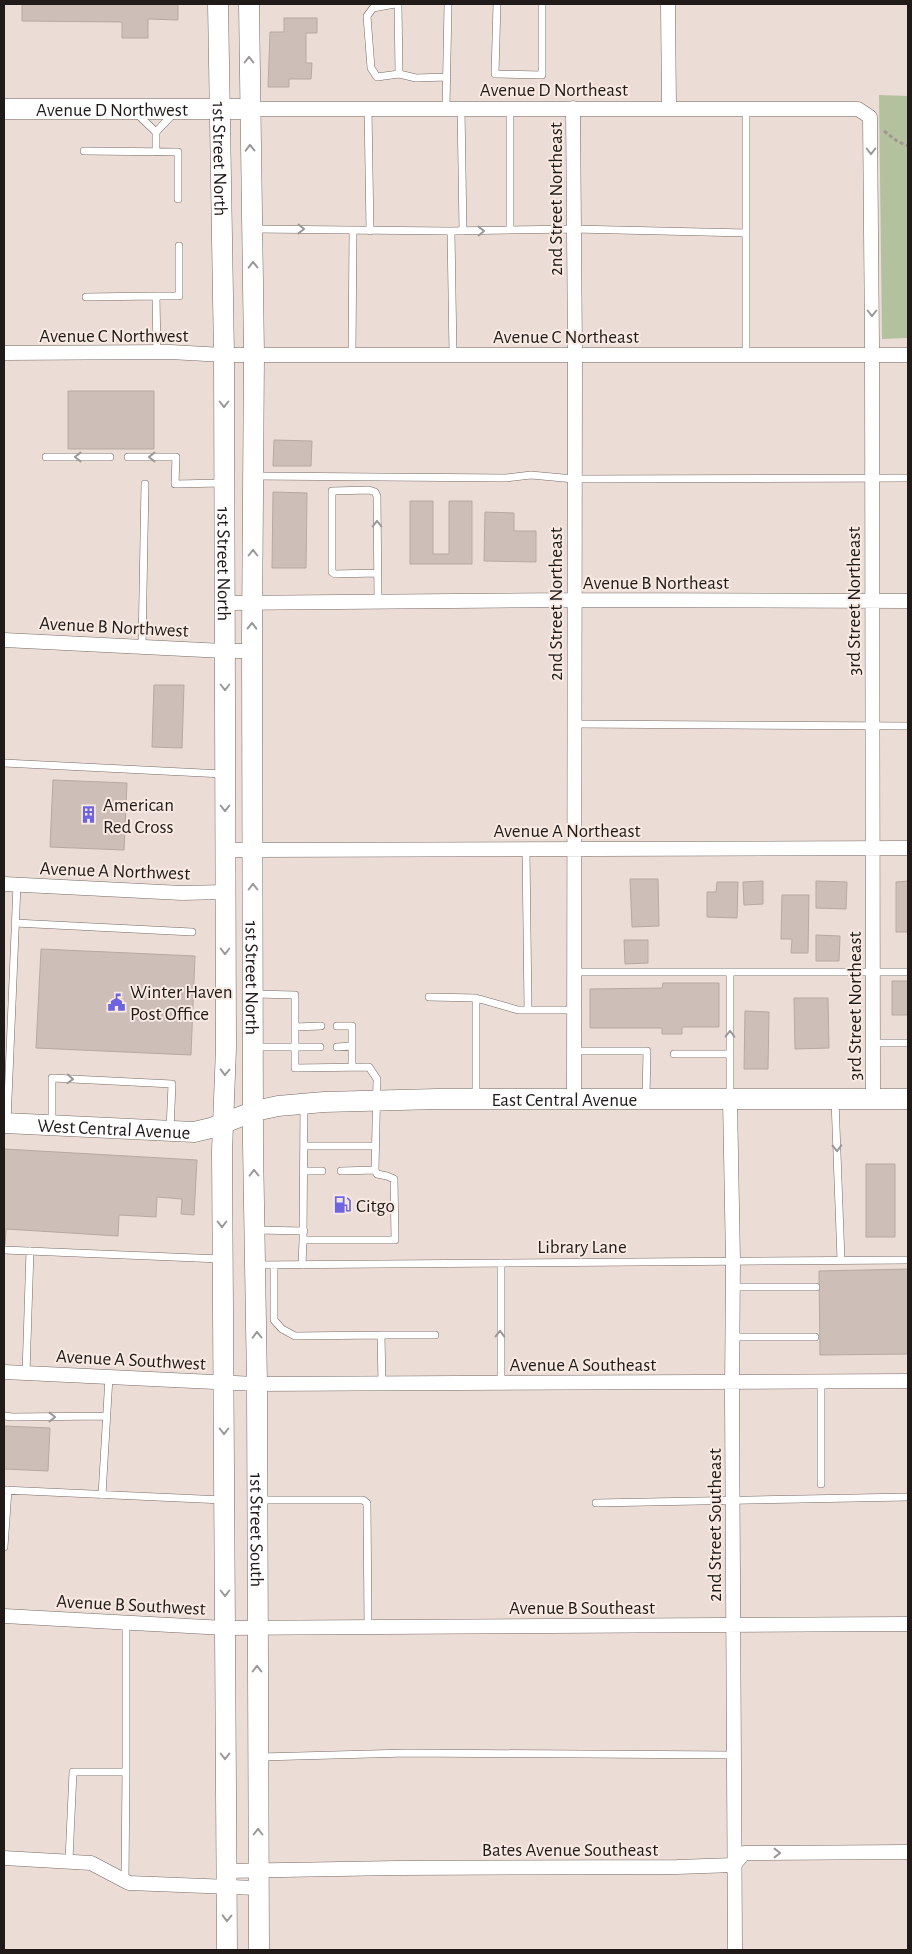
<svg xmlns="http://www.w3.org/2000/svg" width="912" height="1954" font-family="'Alegreya Sans',sans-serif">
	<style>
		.green { fill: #b4c19f }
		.building { fill: #cdbfb8; stroke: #b6a9a2 }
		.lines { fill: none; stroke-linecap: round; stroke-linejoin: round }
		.lane-casing { stroke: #766a64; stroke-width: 8 }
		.street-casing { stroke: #766a64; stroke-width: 15 }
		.secondary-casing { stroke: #766a64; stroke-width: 21 }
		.path { stroke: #a19791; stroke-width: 3; stroke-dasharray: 4 2.5; stroke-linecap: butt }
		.lane { stroke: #fff; stroke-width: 7 }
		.street { stroke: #fff; stroke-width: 14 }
		.secondary { stroke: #fff; stroke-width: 20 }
		.oneway { stroke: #9b9897 }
		.labels { text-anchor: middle; stroke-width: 4; stroke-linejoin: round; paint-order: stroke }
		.street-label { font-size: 19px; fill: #201b18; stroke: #f8eae3 }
		.poi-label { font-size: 19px; fill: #201b18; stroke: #f8eae3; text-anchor: start }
	</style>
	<rect width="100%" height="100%" fill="#ebddd6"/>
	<path class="green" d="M879,95L908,96V338L882,339Z"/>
	<path class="building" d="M22,4H178V20L148,19V38H122V22L22,21Z
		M284,18H317V33H306V63H312L311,79H289V87H268L270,32H284Z
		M68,391H154V449H68Z
		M274,440L312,441L311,466H273Z
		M273,492L307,493L306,568H272Z
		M410,501H433V554H449V501H472V564H410Z
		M485,512L514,513V531H536V562L484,561Z
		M154,685H184L182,748L152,747Z
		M53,780L127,783L124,850L50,847Z
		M630,879H658L659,926L632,927Z
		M763,881V904L744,905L743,882Z
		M816,881L847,882L846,909L816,908Z
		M908,881V932H896V882Z
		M717,882H738L737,918L707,917V892H716Z
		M782,895H809L808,953H791L792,939H781Z
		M816,935L840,936L839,961H816Z
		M624,940H648V963L625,964Z
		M41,949L195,956L191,1055L36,1048Z
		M892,981H908V1015H892Z
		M663,983H719V1027H682V1034H662V1028H590V989L662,988Z
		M794,998H828L829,1048L795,1049Z
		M745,1011L769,1012L768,1069H744Z
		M4,1149L197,1160L194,1215L181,1214L182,1199L157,1197L156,1217L119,1215L118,1236L6,1229L5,1245H4Z
		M866,1164H895V1237H866Z
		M908,1269V1354L820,1355L819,1271Z
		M4,1426L50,1428L48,1471L4,1469Z"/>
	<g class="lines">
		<defs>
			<path id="lane" d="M395,4L373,8L367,16L371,68L377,77L399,74
				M398,4L399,74L416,78L447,77
				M497,4L495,74L542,75V4
				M446,108L448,4
				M461,108L463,231
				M510,108V230
				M368,109L370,231
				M746,109V233
				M136,113L156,132
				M84,151L178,152V199
				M156,152V132L173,114
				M253,229L449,231L574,229L746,233V354
				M451,231L453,354
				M156,296H179V246
				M86,297L156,296L157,352
				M352,355L353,231
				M46,457H110
				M128,457H176L175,484L222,483
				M254,476L506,478L531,475L574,479L908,478
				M377,573L335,574L332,572V491L369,490L375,492L377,496L378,602
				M142,646L145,484
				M574,724L908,726
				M4,763L223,774
				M526,849L528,1010
				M15,923L192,932
				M574,972H908
				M255,994L295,995V1068L369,1067L377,1079L375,1170L377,1174L387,1176L394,1179L395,1240H303L304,1104
				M429,997L476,998
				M337,1026H352V1067
				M295,1027L321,1026
				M873,1043H908
				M254,1047H320
				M337,1047L352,1046
				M574,1051H647L646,1098
				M674,1054H730
				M476,1097V998L518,1010H574
				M730,1097V972
				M835,1100L841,1260
				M7,1122L17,885
				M52,1123V1078L172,1084L170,1130
				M304,1146H375
				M304,1171H322
				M341,1171L375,1170
				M256,1230L304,1231
				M4,1250L221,1259
				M256,1265L908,1260
				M274,1265V1320L282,1329L295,1336L381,1335
				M302,1265L303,1240
				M733,1287H816
				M732,1337H815
				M26,1373L30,1251
				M821,1381V1484
				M382,1383L381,1335H435
				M501,1383V1263
				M4,1416L13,1417L107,1416
				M4,1490L223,1500
				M102,1495L109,1377
				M260,1500H363L367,1503L368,1627
				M596,1503L908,1497
				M4,1547L8,1490
				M261,1757L407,1753L734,1755
				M69,1860L73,1772H126V1622
				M125,1881L126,1772"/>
			<path id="street" d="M668,4L669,108
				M573,108L575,354L574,1100
				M250,109H858L870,117L872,344L873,1099
				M4,353L170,352L224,355H908
				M224,603L574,600L908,601
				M4,640L224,651H252
				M225,850L908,848
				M4,884L182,893L225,892
				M730,1100L733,1261L732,1396L735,1950
				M4,1372L257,1384L908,1381
				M4,1616L225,1628L908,1624
				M4,1858L91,1863L129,1883L259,1888
				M226,1871L397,1868L677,1867L734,1865L744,1853L908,1852"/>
			<g id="secondary">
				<path id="s1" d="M218,4L224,355L226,1048L222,1151L227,1950"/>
				<path id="s2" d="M249,4L254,354L252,635L253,1144L257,1384L259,1950"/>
				<path id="s3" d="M4,109H250"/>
				<path id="s4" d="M4,1123L194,1132L211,1128L255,1111L278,1106L324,1102L437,1099H908"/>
			</g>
		</defs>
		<use href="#lane" class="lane-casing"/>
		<use href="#street" class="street-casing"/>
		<use href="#secondary" class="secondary-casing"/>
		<path class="path" d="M884,131L897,141L908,146"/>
		<use href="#lane" class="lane"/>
		<use href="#street" class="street"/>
		<use href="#secondary" class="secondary"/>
	</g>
	<defs><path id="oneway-chevron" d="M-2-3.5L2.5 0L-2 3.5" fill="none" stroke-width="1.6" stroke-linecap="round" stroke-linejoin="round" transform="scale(1.25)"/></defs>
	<g class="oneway">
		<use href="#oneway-chevron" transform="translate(249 60) rotate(-90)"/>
		<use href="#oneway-chevron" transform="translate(250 148) rotate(-91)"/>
		<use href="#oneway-chevron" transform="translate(871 151) rotate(90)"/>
		<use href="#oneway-chevron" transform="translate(301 229) rotate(1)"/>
		<use href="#oneway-chevron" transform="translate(481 231) rotate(-1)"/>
		<use href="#oneway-chevron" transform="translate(253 265) rotate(-91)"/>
		<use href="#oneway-chevron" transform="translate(872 313) rotate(90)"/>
		<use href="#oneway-chevron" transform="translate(224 404) rotate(90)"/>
		<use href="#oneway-chevron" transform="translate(78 457) rotate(180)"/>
		<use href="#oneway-chevron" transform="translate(152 457) rotate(180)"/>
		<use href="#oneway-chevron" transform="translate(377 524) rotate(-90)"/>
		<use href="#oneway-chevron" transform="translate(253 553) rotate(-90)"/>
		<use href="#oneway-chevron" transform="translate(252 626) rotate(-89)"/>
		<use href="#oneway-chevron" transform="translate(225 687) rotate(90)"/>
		<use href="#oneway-chevron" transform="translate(225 808) rotate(90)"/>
		<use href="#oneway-chevron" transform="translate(253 887) rotate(-90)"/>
		<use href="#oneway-chevron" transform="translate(225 951) rotate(90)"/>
		<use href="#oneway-chevron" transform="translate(730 1034) rotate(-89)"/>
		<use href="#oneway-chevron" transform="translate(225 1072) rotate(92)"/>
		<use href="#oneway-chevron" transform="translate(70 1079) rotate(3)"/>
		<use href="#oneway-chevron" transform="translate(837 1148) rotate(88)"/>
		<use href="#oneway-chevron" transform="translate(254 1173) rotate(-91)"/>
		<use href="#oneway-chevron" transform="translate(222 1224) rotate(90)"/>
		<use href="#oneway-chevron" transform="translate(500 1334) rotate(-89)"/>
		<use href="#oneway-chevron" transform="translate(257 1335) rotate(-91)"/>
		<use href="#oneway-chevron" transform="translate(52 1417) rotate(-1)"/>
		<use href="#oneway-chevron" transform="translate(224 1431) rotate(90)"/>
		<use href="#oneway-chevron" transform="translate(225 1593) rotate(90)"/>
		<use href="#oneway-chevron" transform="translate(257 1669) rotate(-90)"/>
		<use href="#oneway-chevron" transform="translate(225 1756) rotate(90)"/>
		<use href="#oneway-chevron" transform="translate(258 1832) rotate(-90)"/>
		<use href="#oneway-chevron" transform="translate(777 1853)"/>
		<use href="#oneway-chevron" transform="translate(227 1918) rotate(91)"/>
	</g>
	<defs>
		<symbol id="building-bare" viewBox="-9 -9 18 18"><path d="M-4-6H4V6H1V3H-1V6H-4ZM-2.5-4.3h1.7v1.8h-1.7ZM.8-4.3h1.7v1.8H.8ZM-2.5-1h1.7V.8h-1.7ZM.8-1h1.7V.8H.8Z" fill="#6f64df" stroke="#f8eae3" stroke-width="2.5" paint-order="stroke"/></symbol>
		<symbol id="civic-bare" viewBox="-9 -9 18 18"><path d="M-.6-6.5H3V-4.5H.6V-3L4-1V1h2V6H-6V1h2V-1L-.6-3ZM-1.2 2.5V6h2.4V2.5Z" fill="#6f64df" stroke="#f8eae3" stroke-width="2.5" paint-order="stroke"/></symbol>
		<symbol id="fuel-bare" viewBox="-9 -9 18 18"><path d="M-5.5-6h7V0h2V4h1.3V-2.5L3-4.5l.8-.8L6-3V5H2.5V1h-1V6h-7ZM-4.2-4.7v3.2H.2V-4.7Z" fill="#6f64df" stroke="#f8eae3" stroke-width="2.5" paint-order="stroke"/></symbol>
	</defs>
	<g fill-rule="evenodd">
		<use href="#building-bare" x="76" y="802" width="25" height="25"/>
		<use href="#civic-bare" x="104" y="990" width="25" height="25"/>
		<use href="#fuel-bare" x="330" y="1192" width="25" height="25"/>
	</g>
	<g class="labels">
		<g class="street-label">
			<text x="554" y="96">Avenue D Northeast</text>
			<text dy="7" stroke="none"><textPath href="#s3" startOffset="108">Avenue D Northwest</textPath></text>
			<text dy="7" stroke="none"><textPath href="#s1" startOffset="155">1st Street North</textPath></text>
			<text transform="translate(555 199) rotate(-90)" y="7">2nd Street Northeast</text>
			<text x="114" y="342">Avenue C Northwest</text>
			<text x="566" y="343">Avenue C Northeast</text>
			<text dy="7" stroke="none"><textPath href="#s1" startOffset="560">1st Street North</textPath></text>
			<text x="656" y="589">Avenue B Northeast</text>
			<text transform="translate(853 601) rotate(-90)" y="7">3rd Street Northeast</text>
			<text transform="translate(555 604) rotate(-90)" y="7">2nd Street Northeast</text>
			<text transform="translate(114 626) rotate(3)" y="7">Avenue B Northwest</text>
			<text x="567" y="837">Avenue A Northeast</text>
			<text transform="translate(115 870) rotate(2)" y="7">Avenue A Northwest</text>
			<text dy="7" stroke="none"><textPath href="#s2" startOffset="974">1st Street North</textPath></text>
			<text transform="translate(854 1006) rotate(-90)" y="7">3rd Street Northeast</text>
			<text dy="7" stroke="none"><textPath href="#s4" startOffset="565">East Central Avenue</textPath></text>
			<text dy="7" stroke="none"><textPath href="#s4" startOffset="110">West Central Avenue</textPath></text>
			<text x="582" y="1253">Library Lane</text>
			<text transform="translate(131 1359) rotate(3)" y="7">Avenue A Southwest</text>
			<text x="583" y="1371">Avenue A Southeast</text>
			<text transform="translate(714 1525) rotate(-90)" y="7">2nd Street Southeast</text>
			<text dy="7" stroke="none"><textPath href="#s2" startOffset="1526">1st Street South</textPath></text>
			<text transform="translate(131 1604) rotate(3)" y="7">Avenue B Southwest</text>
			<text x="582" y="1614">Avenue B Southeast</text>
			<text x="570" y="1856">Bates Avenue Southeast</text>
		</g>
		<g class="poi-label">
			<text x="103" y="811">American<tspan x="103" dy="22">Red Cross</tspan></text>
			<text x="130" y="998">Winter Haven<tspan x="130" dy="22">Post Office</tspan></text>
			<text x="356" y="1212">Citgo</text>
		</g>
	</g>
	<rect width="912" height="1954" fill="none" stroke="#201b18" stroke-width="10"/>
</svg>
